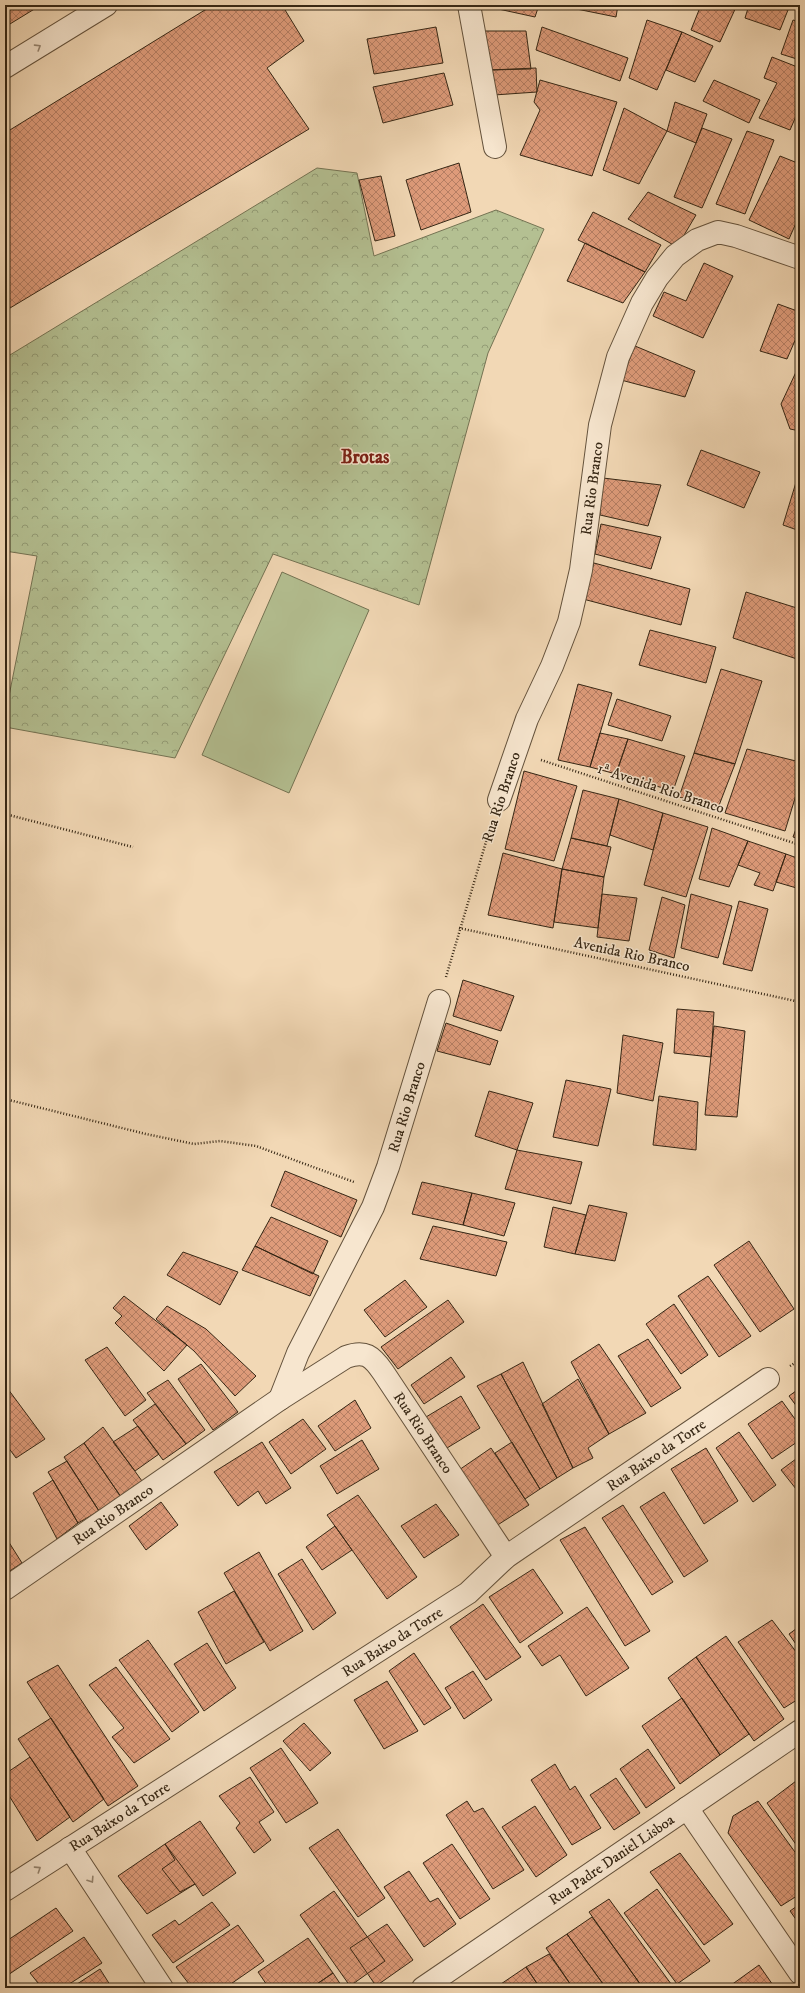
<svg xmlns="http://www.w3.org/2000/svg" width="805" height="1993" font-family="'IM FELL DW Pica',serif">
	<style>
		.forest { fill: url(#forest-crowns); stroke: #747353 }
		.garden { fill: #b4c092; stroke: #747353 }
		.building { fill: url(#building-cross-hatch); stroke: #352614 }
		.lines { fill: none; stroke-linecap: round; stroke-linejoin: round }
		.minor-casing { stroke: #64523c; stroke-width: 24 }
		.path { stroke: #352614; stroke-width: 2.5; stroke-dasharray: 1 2; stroke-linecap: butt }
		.minor { stroke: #f7e6cf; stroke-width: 22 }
		.oneway { stroke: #968672 }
		.labels { text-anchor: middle; stroke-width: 3; stroke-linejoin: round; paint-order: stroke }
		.street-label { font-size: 15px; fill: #352614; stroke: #f7e6cf }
		.district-label { font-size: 19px; font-weight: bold; fill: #7a1f14; stroke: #f7e6cf }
	</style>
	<defs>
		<pattern id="forest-crowns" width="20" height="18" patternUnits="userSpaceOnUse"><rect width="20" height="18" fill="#b4c092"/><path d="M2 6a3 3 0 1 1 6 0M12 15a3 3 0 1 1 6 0" fill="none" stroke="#939c76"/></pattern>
		<pattern id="building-cross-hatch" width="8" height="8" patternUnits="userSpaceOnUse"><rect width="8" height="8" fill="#de9b7a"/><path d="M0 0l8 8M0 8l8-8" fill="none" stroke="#b57e63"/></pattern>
	</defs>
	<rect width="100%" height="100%" fill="#f2d8b5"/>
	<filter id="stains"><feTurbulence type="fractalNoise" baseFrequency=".005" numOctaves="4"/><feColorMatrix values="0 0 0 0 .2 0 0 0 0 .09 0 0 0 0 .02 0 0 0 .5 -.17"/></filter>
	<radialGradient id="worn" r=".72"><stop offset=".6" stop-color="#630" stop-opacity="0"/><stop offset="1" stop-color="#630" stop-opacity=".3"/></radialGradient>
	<path class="forest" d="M317,168L357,173L374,256L496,210L544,229L488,353L419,605L273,554L175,758L5,727V716L37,556L5,551V358Z"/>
	<path class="garden" d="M282,572L369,610L289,793L202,755Z"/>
	<path class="building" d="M5,5H41L5,27Z
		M213,5H282L304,41L267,68L309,129L5,311V133Z
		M480,5H539L535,17Z
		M557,5H618L616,17Z
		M701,5H737L720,42L691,30Z
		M749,5H790L780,30L745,18Z
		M647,20L682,32L657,90L629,78Z
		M793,20L800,22V60L781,54Z
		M436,27L443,63L374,74L367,39Z
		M542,27L628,58L620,81L536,50Z
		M484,31H526L531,69L490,70Z
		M682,32L713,46L695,82L666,70Z
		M772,57L800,68V107L790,130L759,118L777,83L764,78Z
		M536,68L537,92L494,95L490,70Z
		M444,73L453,105L383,123L373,87Z
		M540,80L617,102L592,176L520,155L540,110L534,102Z
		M714,80L760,100L749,123L703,101Z
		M675,102L707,114L696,143L667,131Z
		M624,108L667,131L639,184L603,170Z
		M702,128L732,139L702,208L674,197Z
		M747,131L774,140L745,214L716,204Z
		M780,156L800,164V214L789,239L749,220Z
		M459,163L471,212L421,230L406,180Z
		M381,176L395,236L375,241L359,180Z
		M648,192L696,215L677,247L628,219Z
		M593,212L661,245L645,272L578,240Z
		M585,243L645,272L623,303L567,281Z
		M704,263L733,276L703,338L653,316L664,292L686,301Z
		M778,304L800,312V329L787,359L760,351Z
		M635,346L695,371L685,397L621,380Z
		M796,372L800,374V431L790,429L781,404Z
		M701,450L760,472L744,508L687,485Z
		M603,478L661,485L648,526L600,515Z
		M797,479L800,480V531L783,525Z
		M601,524L661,537L651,569L595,554Z
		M594,563L690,589L681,625L583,599Z
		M746,592L800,609V660L733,638Z
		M650,630L716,647L706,683L639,665Z
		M721,669L762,681L735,764L694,753Z
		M578,684L612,693L590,767L558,760Z
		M617,699L671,716L662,741L608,725Z
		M600,733L628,739L616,774L590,767Z
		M628,739L685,756L673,791L616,774Z
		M747,749L800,762V782L785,831L725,813Z
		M694,753L735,764L718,808L679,797Z
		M524,771L577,786L554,861L505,849Z
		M583,790L619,799L607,846L571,838Z
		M619,799L663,813L653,850L610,835Z
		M663,813L708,827L686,897L644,885Z
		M800,818V839L793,837Z
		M712,828L748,841L729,887L699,879Z
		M571,838L611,847L604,877L562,869Z
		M748,841L786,854L773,891L754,885L760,873L738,865Z
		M503,853L562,869L553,928L488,915Z
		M786,854L800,859V889L776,882Z
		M562,869L604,877L598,928L554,922Z
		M602,894L637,898L629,941L597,937Z
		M691,894L732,906L718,958L681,948Z
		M662,897L685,905L674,958L649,950Z
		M739,901L768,909L752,971L723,964Z
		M463,980L514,996L501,1031L453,1016Z
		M677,1009L714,1012L711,1057L674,1053Z
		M446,1023L498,1041L490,1065L437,1051Z
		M714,1026L745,1031L737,1117L705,1115Z
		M623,1035L663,1043L653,1101L617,1093Z
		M566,1080L611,1089L598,1146L553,1137Z
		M489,1091L533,1103L517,1150L475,1136Z
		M659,1096L698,1102L696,1150L653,1145Z
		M517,1150L582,1162L571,1204L505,1189Z
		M285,1171L357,1200L341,1237L271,1206Z
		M422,1182L472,1193L463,1225L412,1214Z
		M472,1193L515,1203L504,1236L463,1225Z
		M589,1205L627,1213L615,1261L575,1254Z
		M553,1207L586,1215L575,1254L544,1247Z
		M271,1217L328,1241L313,1274L255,1246Z
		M433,1226L507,1242L496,1276L420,1259Z
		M749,1241L794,1309L760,1332L714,1265Z
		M255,1246L319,1276L310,1296L242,1270Z
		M183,1252L238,1272L220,1305L167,1275Z
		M708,1276L751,1336L719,1357L678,1296Z
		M405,1280L427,1307L385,1337L364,1310Z
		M124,1296L187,1345L164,1371L115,1323L122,1316L113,1308Z
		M448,1300L464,1322L398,1369L381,1347Z
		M674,1304L708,1355L681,1374L646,1324Z
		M167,1306L206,1329L256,1376L235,1396L194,1351L156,1319Z
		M648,1339L681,1388L651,1407L618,1356Z
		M599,1344L646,1413L609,1434L571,1362Z
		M107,1347L146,1400L125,1416L85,1360Z
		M451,1357L465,1377L424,1404L411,1385Z
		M523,1362L573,1468L557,1478L501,1374Z
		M201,1364L238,1412L213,1430L178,1379Z
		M501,1374L557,1478L540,1489L477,1386Z
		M578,1379L609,1434L588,1448L593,1458L573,1468L542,1404Z
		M168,1380L205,1430L186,1444L147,1393Z
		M5,1385L45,1439L16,1458L5,1443Z
		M800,1388V1411L789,1396Z
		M461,1396L480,1428L447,1448L426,1417Z
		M355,1400L371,1428L335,1451L318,1426Z
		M782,1401L800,1426V1440L772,1459L748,1424Z
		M155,1404L186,1444L163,1460L133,1420Z
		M303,1419L326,1449L291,1474L269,1442Z
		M138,1426L159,1454L135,1471L113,1442Z
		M103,1427L142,1481L121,1497L84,1443Z
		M739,1432L776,1485L753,1502L716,1448Z
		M362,1440L379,1469L337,1494L320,1466Z
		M262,1442L291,1488L266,1504L258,1491L238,1506L214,1472Z
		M512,1442L540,1489L525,1499L495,1453Z
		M84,1443L121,1497L99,1511L64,1457Z
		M491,1448L529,1505L496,1526L459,1470Z
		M706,1448L738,1501L704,1524L671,1469Z
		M800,1456V1494L781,1470Z
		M67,1461L99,1511L78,1523L48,1472Z
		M53,1480L78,1523L57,1539L33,1493Z
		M664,1492L708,1561L684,1577L640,1507Z
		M358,1495L417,1577L387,1599L327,1515Z
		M161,1502L178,1525L146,1550L129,1526Z
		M436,1504L459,1535L424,1558L401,1526Z
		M623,1505L673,1582L652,1595L602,1518Z
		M335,1526L352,1550L322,1570L306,1547Z
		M585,1527L650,1631L625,1646L560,1540Z
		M5,1536L22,1563L5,1574Z
		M259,1552L303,1631L270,1651L224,1573Z
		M302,1559L336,1613L313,1630L278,1574Z
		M533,1569L563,1613L520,1643L489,1597Z
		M234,1591L264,1642L226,1664L198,1612Z
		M483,1604L521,1657L486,1680L450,1627Z
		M587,1607L629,1668L586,1696L560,1655L542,1666L528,1646Z
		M772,1620L800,1657V1698L784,1708L738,1642Z
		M800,1626V1650L789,1634Z
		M726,1636L784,1719L754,1741L696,1657Z
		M148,1640L199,1712L172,1732L119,1660Z
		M207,1643L236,1688L204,1711L174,1664Z
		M414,1653L451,1708L424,1725L389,1671Z
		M696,1657L749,1734L720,1755L668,1678Z
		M58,1665L138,1786L108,1806L27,1682Z
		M116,1667L170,1739L134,1763L112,1737L124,1728L89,1685Z
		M473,1671L492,1700L464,1719L445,1688Z
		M387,1681L418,1731L384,1749L354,1700Z
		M682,1698L720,1755L680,1784L642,1726Z
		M51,1718L104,1799L73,1822L18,1739Z
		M304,1723L331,1753L310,1771L283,1741Z
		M281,1748L318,1803L286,1823L250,1768Z
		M648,1749L675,1788L646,1808L620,1769Z
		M30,1757L70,1817L37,1841L5,1789V1774Z
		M555,1764L570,1790L575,1786L601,1828L572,1845L531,1780Z
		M250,1777L274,1812L259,1822L271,1840L254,1853L236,1828L240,1823L219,1796Z
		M616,1778L640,1813L614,1830L590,1795Z
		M800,1778V1845L797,1846L767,1803Z
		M467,1801L474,1812L483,1808L524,1870L493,1889L446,1815Z
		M758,1801L800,1859V1894L781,1906L728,1833L733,1816Z
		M535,1806L567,1855L536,1877L502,1827Z
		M200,1821L236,1873L203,1896L195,1884L180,1892L162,1869L175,1860L165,1844Z
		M338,1829L385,1898L358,1917L309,1848Z
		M165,1844L195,1884L147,1914L118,1876Z
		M452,1844L490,1899L460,1919L423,1863Z
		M680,1853L733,1924L704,1945L650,1872Z
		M409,1871L430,1902L438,1898L456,1924L424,1947L384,1887Z
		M657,1889L710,1961L677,1984L624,1913Z
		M334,1891L385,1961L350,1986L300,1915Z
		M609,1899L674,1988H643L589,1912Z
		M212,1902L230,1925L173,1963L152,1935L175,1920L179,1925Z
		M800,1904V1925L790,1911Z
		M56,1908L73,1931L5,1977V1942Z
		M592,1917L643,1988H606L567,1934Z
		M387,1924L413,1960L376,1986L350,1948Z
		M238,1925L264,1961L225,1988H192L176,1967Z
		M567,1934L606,1988H573L546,1948Z
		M84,1937L102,1963L63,1988H42L30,1973Z
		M308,1938L333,1973L311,1988H269L258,1972Z
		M549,1954L573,1988H540L526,1967Z
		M759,1965L775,1988H727Z
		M526,1967L540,1988H499L498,1986Z
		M100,1969L112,1988H71Z
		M333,1973L343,1988H311Z"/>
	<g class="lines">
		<defs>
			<g id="minor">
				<path d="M469,5L495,147"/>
				<path d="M5,67L106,5"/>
				<path id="s1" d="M499,800L527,719L552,666L569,622L581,570L600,425L618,357L642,303L657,278L675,256L697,240L718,232L736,236L800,258"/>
				<path id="s2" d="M280,1399L298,1353L373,1207L388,1167L439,1001"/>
				<path id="s3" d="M5,1589L280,1399L346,1357C365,1350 372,1356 383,1372L506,1557"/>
				<path d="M687,1808L800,1973"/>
				<path d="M70,1848L162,1988"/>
				<path id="s4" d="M5,1890L468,1593L506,1557L768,1379"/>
				<path id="s5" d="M423,1988L800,1731"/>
			</g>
		</defs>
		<use href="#minor" class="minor-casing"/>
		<path class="path" d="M541,760L800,845
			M5,814L133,847
			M459,928L800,1002
			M446,977L491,825
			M5,1013L9,1009
			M5,1099L146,1134L194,1144L220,1141L256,1146L354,1182
			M790,1366L800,1360"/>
		<use href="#minor" class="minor"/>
	</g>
	<defs><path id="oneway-chevron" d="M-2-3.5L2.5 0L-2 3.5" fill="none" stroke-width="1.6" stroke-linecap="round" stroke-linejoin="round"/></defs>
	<g class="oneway">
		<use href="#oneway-chevron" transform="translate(38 47) rotate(-32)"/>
		<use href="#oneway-chevron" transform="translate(38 1869) rotate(-33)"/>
		<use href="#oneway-chevron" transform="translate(91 1880) rotate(57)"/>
	</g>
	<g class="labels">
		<g class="street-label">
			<text dy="5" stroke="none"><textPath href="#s1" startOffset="327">Rua Rio Branco</textPath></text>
			<text transform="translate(661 788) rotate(18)" y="5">1ª Avenida Rio Branco</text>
			<text transform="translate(501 797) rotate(-72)" y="5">Rua Rio Branco</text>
			<text transform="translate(632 954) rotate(12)" y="5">Avenida Rio Branco</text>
			<text dy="5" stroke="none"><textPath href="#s2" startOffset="319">Rua Rio Branco</textPath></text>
			<text dy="5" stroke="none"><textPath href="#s3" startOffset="530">Rua Rio Branco</textPath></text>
			<text dy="5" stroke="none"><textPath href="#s4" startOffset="784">Rua Baixo da Torre</textPath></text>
			<text dy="5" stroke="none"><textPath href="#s3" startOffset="131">Rua Rio Branco</textPath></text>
			<text dy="5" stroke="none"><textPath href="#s4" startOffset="460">Rua Baixo da Torre</textPath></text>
			<text dy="5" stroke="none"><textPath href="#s4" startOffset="136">Rua Baixo da Torre</textPath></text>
			<text dy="5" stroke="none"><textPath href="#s5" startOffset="228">Rua Padre Daniel Lisboa</textPath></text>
		</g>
		<g class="district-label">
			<text x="365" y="463">Brotas</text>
		</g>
	</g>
	<rect width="805" height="1993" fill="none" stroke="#f2d8b5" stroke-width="20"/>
	<rect x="6" y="6" width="793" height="1981" fill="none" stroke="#352614" stroke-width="2"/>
	<rect x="10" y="10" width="785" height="1973" fill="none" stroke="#352614"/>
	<rect width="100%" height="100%" filter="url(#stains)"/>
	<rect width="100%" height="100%" fill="url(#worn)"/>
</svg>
